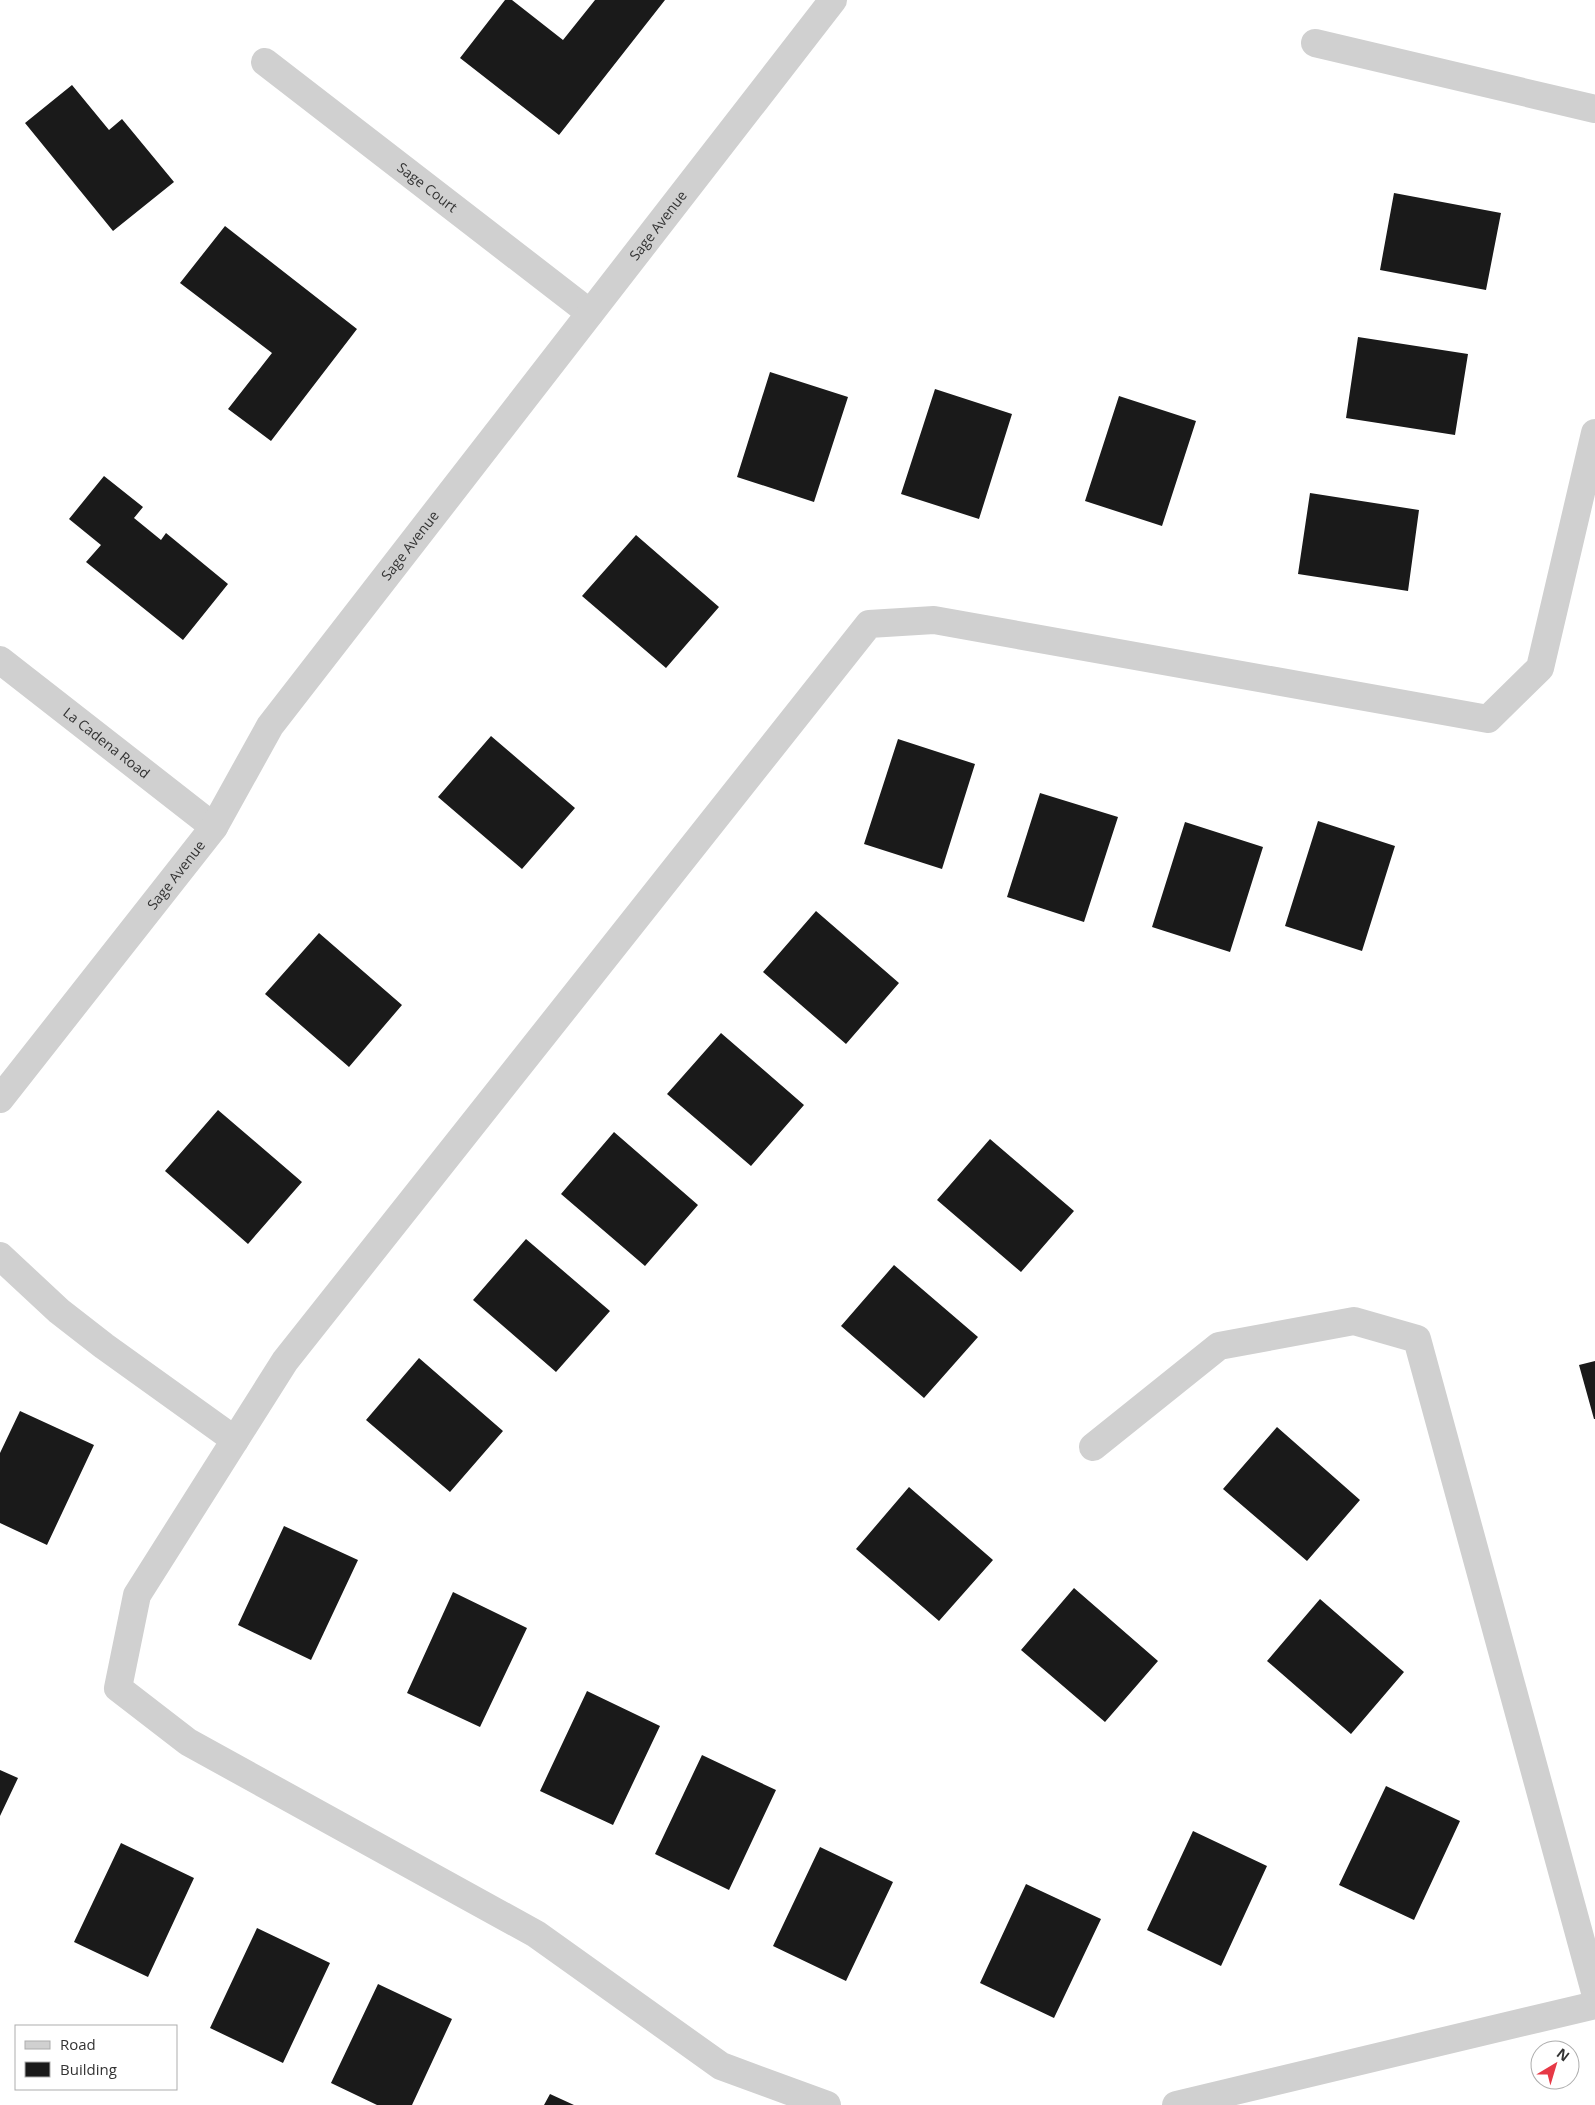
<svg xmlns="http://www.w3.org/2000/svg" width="1595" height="2105" font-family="'Open Sans',sans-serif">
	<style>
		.building { fill: #1a1a1a }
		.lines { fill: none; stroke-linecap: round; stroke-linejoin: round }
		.street { stroke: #d0d0d0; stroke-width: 28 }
		.labels { text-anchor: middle; stroke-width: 5; stroke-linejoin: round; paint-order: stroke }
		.street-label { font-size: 14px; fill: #333; stroke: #fff }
	</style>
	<rect width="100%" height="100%" fill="#fff"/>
	<path class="building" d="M505,0H512L563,40L595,0H665L559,135L460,58Z
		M72,85L109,130L122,119L174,182L113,231L25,123Z
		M1394,193L1501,213L1486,290L1380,270Z
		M225,226L357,329L271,441L228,409L272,353L180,283Z
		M1358,337L1468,354L1455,435L1346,418Z
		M770,372L848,397L814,502L737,477Z
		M935,389L1012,414L979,519L901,494Z
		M1119,396L1196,421L1162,526L1085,501Z
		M104,476L143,507L134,518L161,540L166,533L228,584L183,640L86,562L101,545L69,519Z
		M1310,493L1419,510L1408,591L1298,574Z
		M636,535L719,607L666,668L582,596Z
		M491,736L575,808L522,869L438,797Z
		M898,739L975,764L942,869L864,844Z
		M1040,793L1118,817L1084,922L1007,897Z
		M1318,821L1395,846L1362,951L1285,926Z
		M1185,822L1263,847L1230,952L1152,927Z
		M816,911L899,983L846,1044L763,972Z
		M319,933L402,1005L349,1067L265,994Z
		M721,1033L804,1105L751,1166L667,1094Z
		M218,1110L302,1182L248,1244L165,1171Z
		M614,1132L698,1205L645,1266L561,1194Z
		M990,1139L1074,1211L1021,1272L937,1200Z
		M526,1239L610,1311L556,1372L473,1300Z
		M894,1265L978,1337L924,1398L841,1326Z
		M419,1358L503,1431L450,1492L366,1420Z
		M1595,1361V1419H1594L1579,1365Z
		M20,1411L94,1445L47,1545L0,1523V1453Z
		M1277,1427L1360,1500L1307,1561L1223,1489Z
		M909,1487L993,1560L939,1621L856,1549Z
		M284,1526L358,1560L311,1660L238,1625Z
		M1074,1588L1158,1661L1105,1722L1021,1650Z
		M453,1592L527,1628L480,1727L407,1693Z
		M1320,1599L1404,1672L1351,1734L1267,1661Z
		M587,1691L660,1726L613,1825L540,1791Z
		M702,1755L776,1790L729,1890L655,1854Z
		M0,1770L18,1778L0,1816Z
		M1386,1786L1460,1821L1414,1920L1339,1885Z
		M1193,1831L1267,1866L1221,1966L1147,1930Z
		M121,1843L194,1878L148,1977L74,1942Z
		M820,1847L893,1882L846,1981L773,1946Z
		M1026,1884L1101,1919L1054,2018L980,1983Z
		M257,1928L330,1963L283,2063L210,2028Z
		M378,1984L452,2019L412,2105H377L331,2083Z
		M550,2094L574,2105H544Z"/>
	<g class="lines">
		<g class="street">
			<path d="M1315,43L1595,109"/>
			<path id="s1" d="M265,62L590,313"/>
			<path id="s2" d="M0,660L214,827"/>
			<path id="s3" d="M0,1099L214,827L270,726L833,0"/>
			<path d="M0,1256L59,1311L104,1346L235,1440"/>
			<path d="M1093,1447L1219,1346L1354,1321L1417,1339L1595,1992"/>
			<path d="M827,2105L721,2066L536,1934L188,1742L118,1688L137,1595L285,1361L869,624L934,620L1488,719L1540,668L1595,433"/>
			<path d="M1176,2105L1595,2005"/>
		</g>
	</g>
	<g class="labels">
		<g class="street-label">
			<text dy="5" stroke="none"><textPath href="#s1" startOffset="205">Sage Court</textPath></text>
			<text dy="5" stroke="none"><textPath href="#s3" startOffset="1095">Sage Avenue</textPath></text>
			<text dy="5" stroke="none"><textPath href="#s3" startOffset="690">Sage Avenue</textPath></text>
			<text dy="5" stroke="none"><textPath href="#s2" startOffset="135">La Cadena Road</textPath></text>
			<text dy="5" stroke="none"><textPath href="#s3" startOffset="285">Sage Avenue</textPath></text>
		</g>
	</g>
	<rect x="15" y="2025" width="162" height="65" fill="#ffffff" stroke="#adadad"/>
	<rect x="25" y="2041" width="25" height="8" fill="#d0d0d0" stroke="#adadad"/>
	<text x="60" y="2050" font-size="15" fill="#333333">Road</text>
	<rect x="25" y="2062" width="25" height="15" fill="#1a1a1a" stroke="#adadad"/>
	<text x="60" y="2075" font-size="15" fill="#333333">Building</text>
	<g transform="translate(1555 2065) rotate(38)"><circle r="24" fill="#ffffff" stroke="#adadad"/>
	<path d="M0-4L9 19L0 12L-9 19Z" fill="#e63946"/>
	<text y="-8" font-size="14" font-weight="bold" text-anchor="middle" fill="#333333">N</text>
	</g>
</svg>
